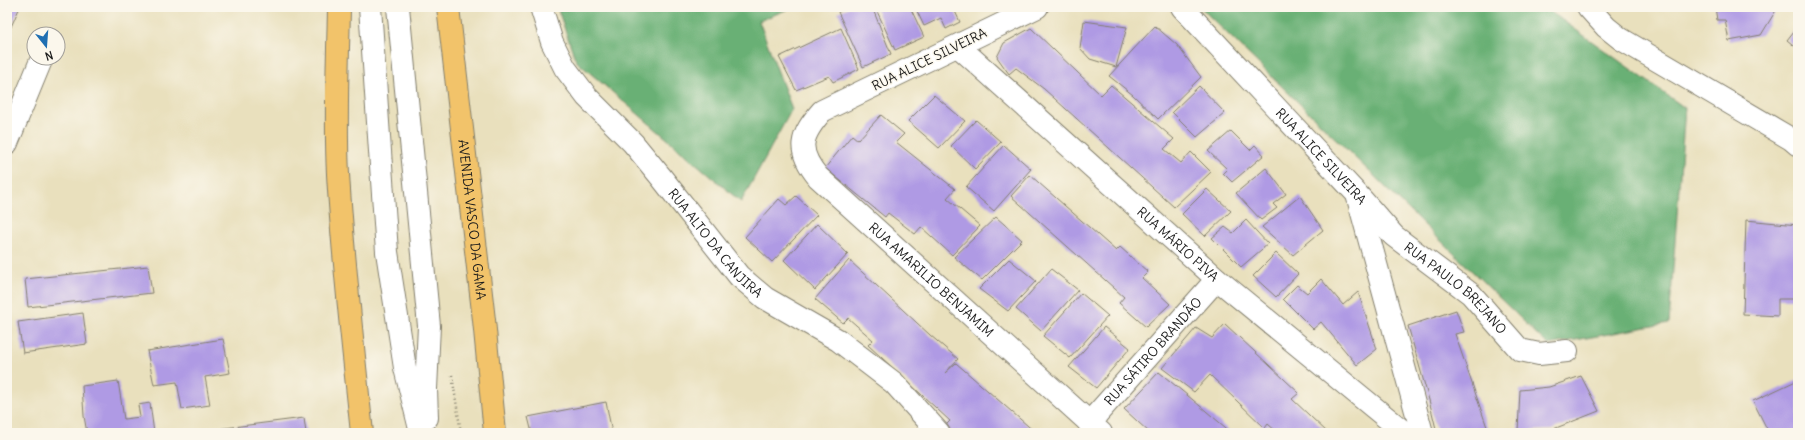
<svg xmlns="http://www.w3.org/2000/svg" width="1805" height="440" font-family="Delius,sans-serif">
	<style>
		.forest { fill: #69b075; stroke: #426648 }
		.building { fill: #af9ae4 }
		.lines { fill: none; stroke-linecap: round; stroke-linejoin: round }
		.minor-casing { stroke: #827e6c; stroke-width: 24 }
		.major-casing { stroke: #827e6c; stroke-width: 24 }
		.path { stroke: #827e6c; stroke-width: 2.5; stroke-dasharray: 1 3; stroke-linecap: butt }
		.minor { stroke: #fff; stroke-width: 22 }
		.major { stroke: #f2c36a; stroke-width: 22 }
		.labels { text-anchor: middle; stroke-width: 3; stroke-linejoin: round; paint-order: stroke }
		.street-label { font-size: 13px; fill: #1c1c1c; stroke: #fbf7ec }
	</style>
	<rect width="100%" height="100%" fill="#fbf7ec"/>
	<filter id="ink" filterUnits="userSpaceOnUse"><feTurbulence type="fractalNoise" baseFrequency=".025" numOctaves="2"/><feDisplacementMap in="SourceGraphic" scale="8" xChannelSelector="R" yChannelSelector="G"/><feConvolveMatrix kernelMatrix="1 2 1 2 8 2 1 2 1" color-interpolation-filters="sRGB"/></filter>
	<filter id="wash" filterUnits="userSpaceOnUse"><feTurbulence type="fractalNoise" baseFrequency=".012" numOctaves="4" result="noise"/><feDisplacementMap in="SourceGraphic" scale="16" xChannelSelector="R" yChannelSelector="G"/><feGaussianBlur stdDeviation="0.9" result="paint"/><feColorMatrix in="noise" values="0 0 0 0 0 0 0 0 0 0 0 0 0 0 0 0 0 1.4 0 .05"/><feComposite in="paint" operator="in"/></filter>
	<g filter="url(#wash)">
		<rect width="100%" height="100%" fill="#e9e0bd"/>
		<path class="forest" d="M557,7H793L759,21L792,109L741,202L576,61Z
			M1200,7H1544L1685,108L1669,323L1548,345Z"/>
		<g id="blocks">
			<path class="building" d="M7,7H20L9,31L7,30Z
				M849,7H872L891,54L863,67L838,12Z
				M875,7H910L924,37L895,50Z
				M915,7H953L960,22L946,29L941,18L924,26Z
				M1715,7H1778L1761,35L1729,41L1725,20H1717Z
				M1084,21L1127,27L1116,67L1090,59L1080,48Z
				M1155,26L1177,45L1201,77L1158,119L1133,95L1109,76Z
				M1798,26V49L1787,40Z
				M841,28L859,69L833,82L829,76L796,90L779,57Z
				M1031,28L1101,95L1111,85L1174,139L1164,149L1181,163L1191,152L1211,172L1174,207L1044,89L1016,68L1009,74L997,57L1004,43Z
				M1199,86L1225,113L1197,137L1172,112Z
				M934,95L965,121L939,148L908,121Z
				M881,115L904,134L896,142L955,189L947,198L980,226L952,255L921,227L915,234L888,213L885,217L825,168L852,135L858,140Z
				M976,120L1001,142L975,169L951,146Z
				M1231,131L1250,150L1255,145L1264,155L1232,182L1223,173L1227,169L1208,151Z
				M1004,145L1031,169L994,211L966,187Z
				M1266,168L1286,194L1273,204L1277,208L1261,220L1236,193Z
				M1030,175L1116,251L1120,247L1148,272L1142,278L1170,304L1146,327L1119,303L1124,297L1011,196Z
				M1207,189L1231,211L1205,236L1182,214Z
				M796,196L817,215L772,262L745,237L779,199L786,205Z
				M1300,196L1323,230L1293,255L1262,227Z
				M996,217L1022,240L982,280L954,257Z
				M1246,220L1268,244L1241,267L1212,238L1225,227L1233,233Z
				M1746,220L1798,225V265L1795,299H1778V316L1743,314Z
				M817,224L848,254L815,290L784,260Z
				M1276,253L1298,274L1276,297L1253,276Z
				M1009,259L1036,281L1008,311L979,289Z
				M849,260L930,335L958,359L945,373L956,363L1036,433H950L944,427L950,421L868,345L873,340L848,318L843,323L815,299Z
				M148,266L152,293L28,307L25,279Z
				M1051,269L1078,290L1041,331L1016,309Z
				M1321,279L1343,305L1358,292L1377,349L1357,365L1321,322L1313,329L1283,299L1297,285L1307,293Z
				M1081,293L1108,316L1070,358L1043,336Z
				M1456,310L1464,332L1455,334L1489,433H1437L1429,400L1408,326Z
				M83,313L87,344L23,353L18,322Z
				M1225,324L1299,393L1292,399L1328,433H1278L1268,424L1265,428L1210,375L1194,392L1162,368L1196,328L1212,338Z
				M1104,327L1130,348L1096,388L1069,367Z
				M223,339L230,373L205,377L210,405L182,409L177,382L154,385L147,351Z
				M1159,372L1193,400L1232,433H1150L1124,409Z
				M1581,376L1599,411L1551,430L1518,431L1520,390L1549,387Z
				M1798,380V433H1769L1753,401Z
				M118,381L124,419L140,417L138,405L150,403L154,433H87L84,416L82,386Z
				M606,402L612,433H532L528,417Z
				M304,418L306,433H201V431Z"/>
		</g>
	</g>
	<g filter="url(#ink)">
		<use href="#blocks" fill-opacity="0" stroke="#827e6c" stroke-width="1"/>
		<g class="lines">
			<defs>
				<g id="minor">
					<path d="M370,7L387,252L405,368L421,433"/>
					<path d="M398,7L429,326L426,389L427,418"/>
					<path id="s1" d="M541,7L552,42L565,68L587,97L633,143L661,177L739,276L765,298L838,340L894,383L939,433"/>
					<path id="s2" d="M1037,7L822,111C800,136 796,150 818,177L1101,433"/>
					<path id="s3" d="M1182,7L1356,193L1394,236L1471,294L1520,350L1539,354L1567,351"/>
					<path d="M1588,7L1606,27L1621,39L1791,139L1798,145"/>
					<path id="s4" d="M958,46L1217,279L1405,433"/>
					<path d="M7,143L42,58"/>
					<path d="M1358,198L1422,433"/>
					<path id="s5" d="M1089,423L1217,279"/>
				</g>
				<g id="major">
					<path d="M339,7C338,62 335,118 338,174C343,260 353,347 362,433"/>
					<path id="s6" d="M448,7L484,320L495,433"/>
				</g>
			</defs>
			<use href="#minor" class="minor-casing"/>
			<use href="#major" class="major-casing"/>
			<path class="path" d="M452,375L461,433"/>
			<use href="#minor" class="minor"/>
			<use href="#major" class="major"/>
		</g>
	</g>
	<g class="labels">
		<g class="street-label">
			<text transform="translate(929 59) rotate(-26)" y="5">RUA ALICE SILVEIRA</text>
			<text dy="5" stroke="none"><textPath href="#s3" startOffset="204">RUA ALICE SILVEIRA</textPath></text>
			<text dy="5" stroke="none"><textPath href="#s6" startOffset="214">AVENIDA VASCO DA GAMA</textPath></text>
			<text dy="5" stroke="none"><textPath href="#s1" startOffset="297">RUA ALTO DA CANJIRA</textPath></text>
			<text dy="5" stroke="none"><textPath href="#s4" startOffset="296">RUA MÁRIO PIVA</textPath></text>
			<text dy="5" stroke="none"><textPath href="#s2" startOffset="467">RUA AMARILIO BENJAMIM</textPath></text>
			<text dy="5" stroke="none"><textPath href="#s3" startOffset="393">RUA PAULO BREJANO</textPath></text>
			<text dy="5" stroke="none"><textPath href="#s5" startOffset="96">RUA SÁTIRO BRANDÃO</textPath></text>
		</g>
	</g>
	<rect width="1805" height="440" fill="none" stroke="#fbf7ec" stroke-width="24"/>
	<g transform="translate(46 46) rotate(163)"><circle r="19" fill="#fbf7ec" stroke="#a29f99"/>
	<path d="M0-3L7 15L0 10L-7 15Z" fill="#1f6fb2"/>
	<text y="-6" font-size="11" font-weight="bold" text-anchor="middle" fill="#1c1c1c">N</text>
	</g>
</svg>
